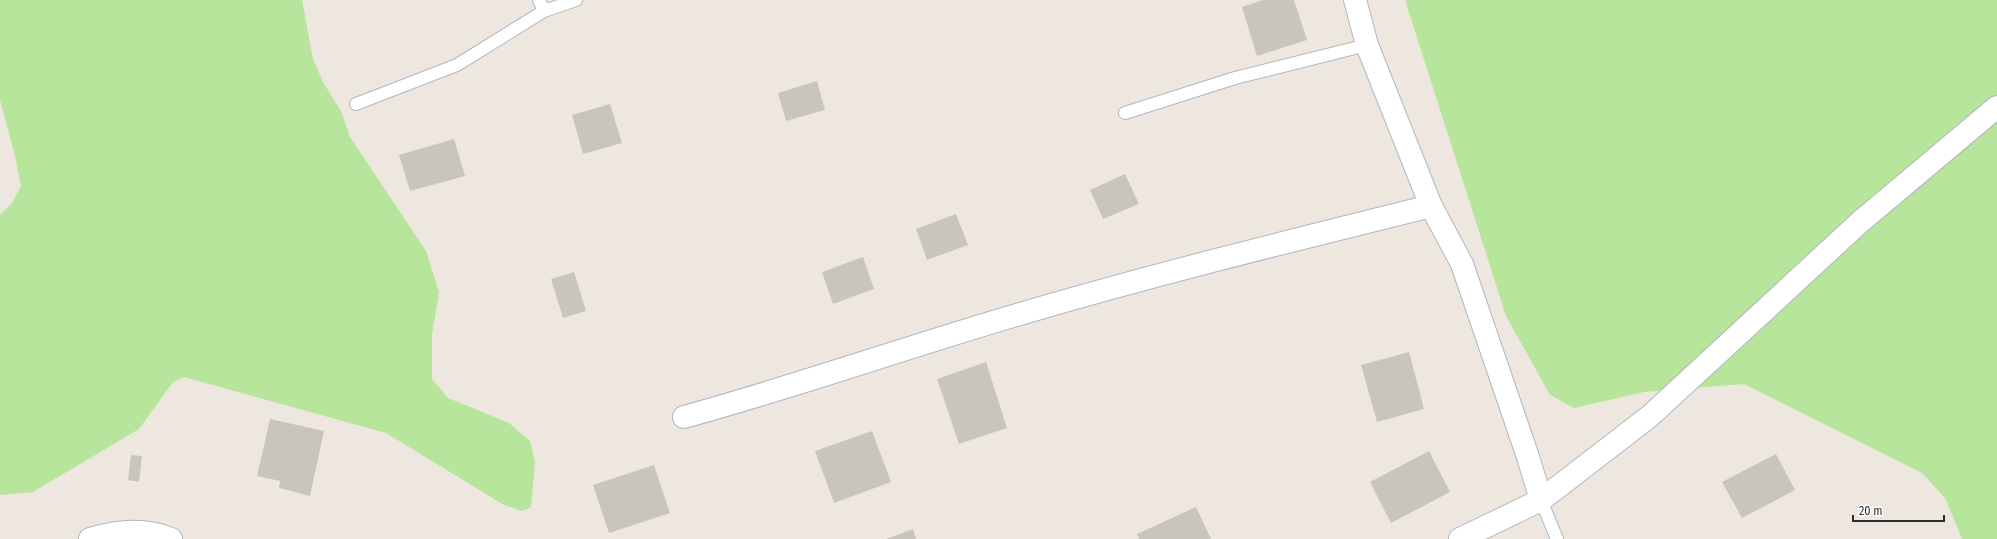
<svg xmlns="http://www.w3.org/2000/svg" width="1997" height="539" font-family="'Fira Sans Condensed',sans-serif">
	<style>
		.green { fill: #b7e59b }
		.building { fill: #c9c5bd }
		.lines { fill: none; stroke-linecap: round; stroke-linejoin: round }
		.service-casing { stroke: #b2b6c0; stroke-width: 14 }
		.minor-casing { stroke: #b2b6c0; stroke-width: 24 }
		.service { stroke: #fff; stroke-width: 12 }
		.minor { stroke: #fff; stroke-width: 22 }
	</style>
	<rect width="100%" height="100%" fill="#eee7df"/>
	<path class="green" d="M0,0H302L313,59L323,82L341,111L350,137L426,251L439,292L432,335V379L448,398L509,423L530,441L535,462L531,507L522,511L504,505L386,433L184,377L173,382L139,429L33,492L0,495V215L12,203L21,186L15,156L0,100Z
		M1405,0H1997V539H1962L1945,498L1922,473L1744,384L1644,392L1574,408L1550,395L1506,316Z"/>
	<path class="building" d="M1263,0H1294L1307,40L1257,56L1242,7Z
		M817,81L825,110L786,121L778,93Z
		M610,104L622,143L583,154L572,115Z
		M454,139L465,176L410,191L399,155Z
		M1125,174L1139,204L1103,219L1090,190Z
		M956,214L968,245L927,260L916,229Z
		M863,257L874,289L833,304L822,272Z
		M574,272L586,311L563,318L551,279Z
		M1409,352L1424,409L1377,422L1361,365Z
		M986,362L1007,428L959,444L937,379Z
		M270,419L324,431L310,496L279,488L280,481L257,476Z
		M872,431L891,482L834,503L815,451Z
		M1429,451L1450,492L1391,523L1370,482Z
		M1776,454L1795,490L1742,518L1722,482Z
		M131,455L142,456L139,482L128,480Z
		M654,465L670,513L609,533L593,485Z
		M1196,507L1211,539H1139L1137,534Z
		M913,529L916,539H886Z"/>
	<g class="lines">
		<defs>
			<path id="service" d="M539,0L544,11L576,0
				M356,104L457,65L544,11
				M1125,113L1235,78L1367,45
				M1541,500L1557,539"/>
			<path id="minor" d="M1355,0L1367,45L1431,206L1462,264L1528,457L1541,500
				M684,417C797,386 907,347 1020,314C1156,274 1294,240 1431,206
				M90,539C116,531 145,528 171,539
				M1460,539L1541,500L1650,416L1860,222L1997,107"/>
		</defs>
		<use href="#service" class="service-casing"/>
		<use href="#minor" class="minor-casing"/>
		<use href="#service" class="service"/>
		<use href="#minor" class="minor"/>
	</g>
	<path d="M1853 515v6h91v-6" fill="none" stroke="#2c2c2c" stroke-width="2"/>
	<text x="1859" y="515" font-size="12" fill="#2c2c2c" stroke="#ffffff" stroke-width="3" paint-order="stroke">20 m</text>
</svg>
